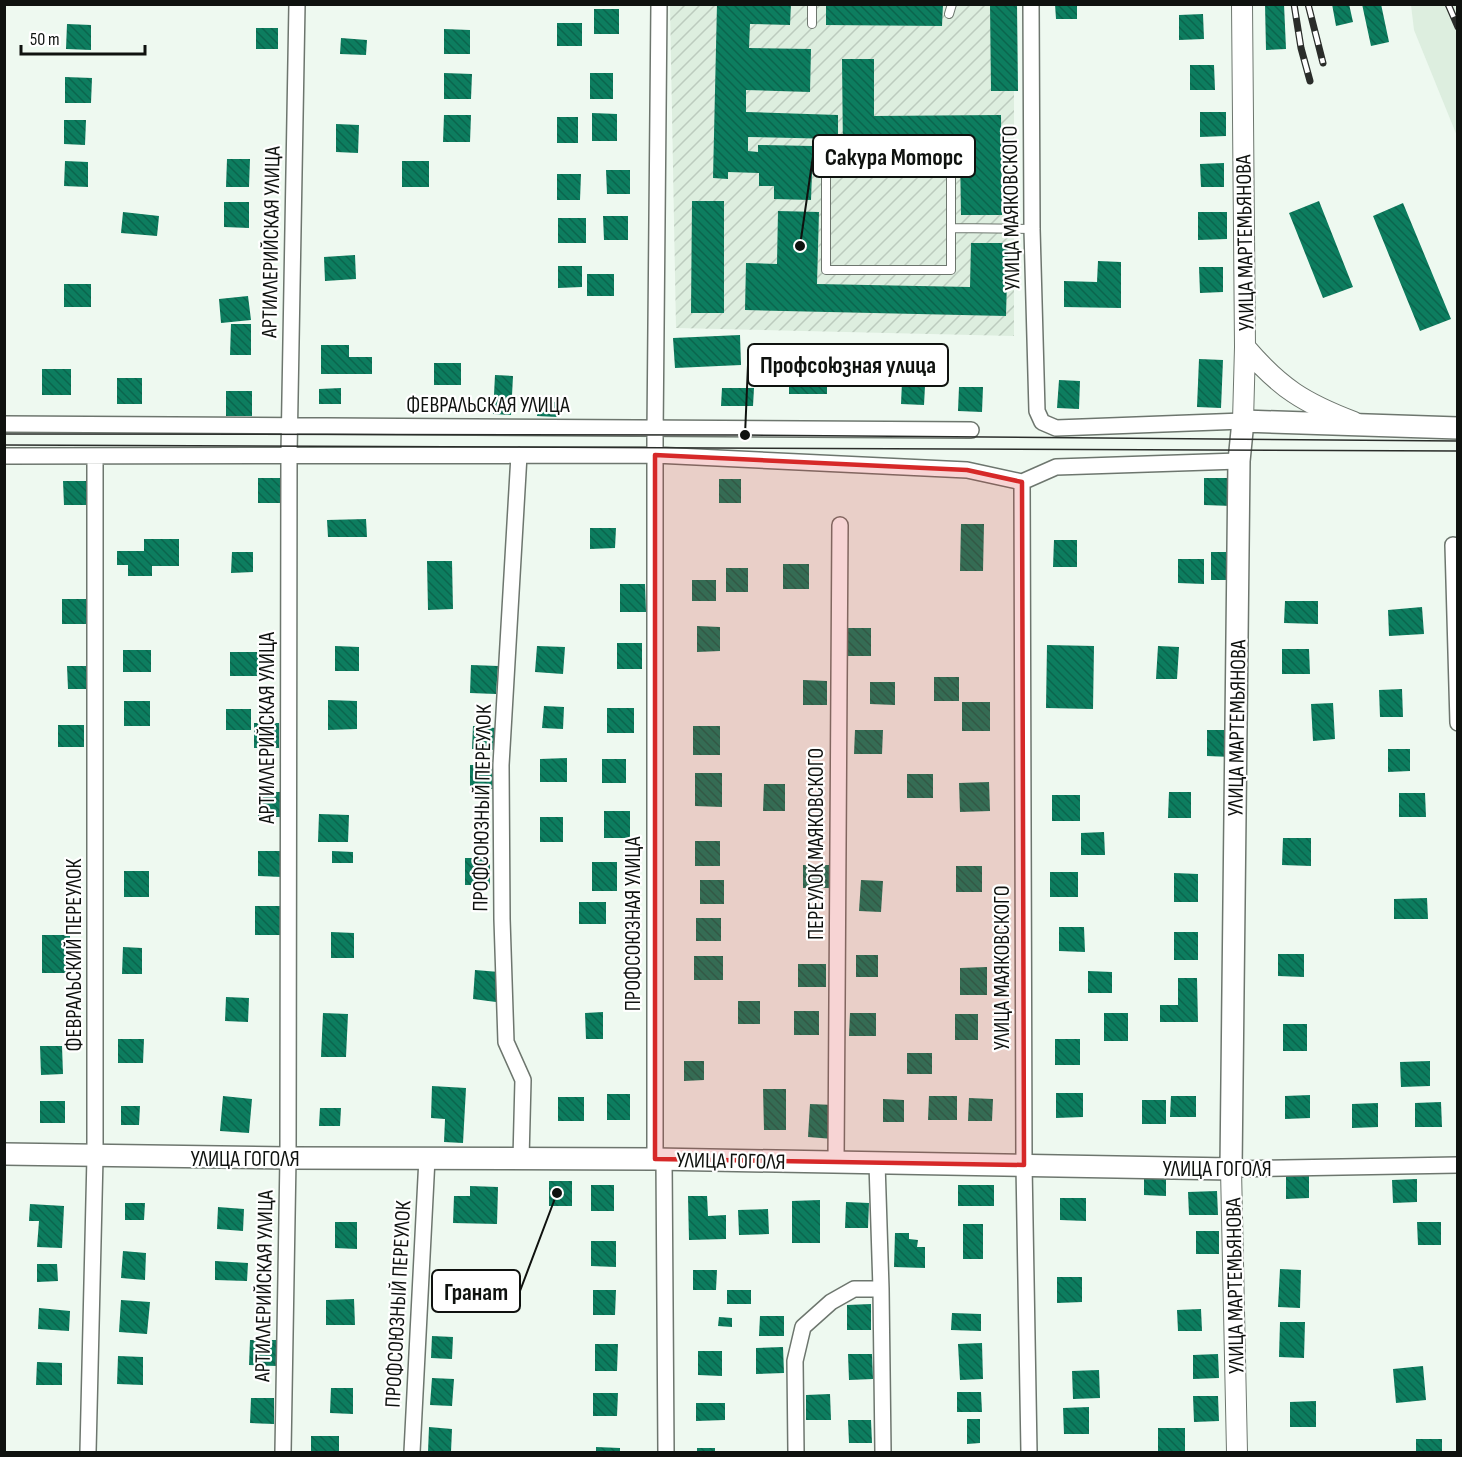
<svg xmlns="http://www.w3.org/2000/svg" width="1462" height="1457" font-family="'Sofia Sans Condensed',sans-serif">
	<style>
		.built { fill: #ddeedf }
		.industrial { fill: url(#industrial-furrows) }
		.building { fill: url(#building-back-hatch) }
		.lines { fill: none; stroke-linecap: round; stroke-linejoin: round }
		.service-casing { stroke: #6d766e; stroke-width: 10 }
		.minor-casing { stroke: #6d766e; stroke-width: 18 }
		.tertiary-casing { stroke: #6d766e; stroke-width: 22 }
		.secondary-casing { stroke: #6d766e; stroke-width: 24 }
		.service { stroke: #fff; stroke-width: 8 }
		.minor { stroke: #fff; stroke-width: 15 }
		.tertiary { stroke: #fff; stroke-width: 20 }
		.secondary { stroke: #fff; stroke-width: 21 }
		.tram { stroke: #2a2d2a; stroke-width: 1.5 }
		.rail-casing { stroke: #2a2d2a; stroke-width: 7 }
		.rail { stroke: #fff; stroke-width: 4.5; stroke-dasharray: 14; stroke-linecap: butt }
		.marked { fill: #d62828; fill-opacity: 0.2; stroke: #d62828; stroke-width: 4.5; stroke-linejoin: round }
		.labels { text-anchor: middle; stroke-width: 4.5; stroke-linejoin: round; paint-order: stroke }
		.street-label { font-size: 22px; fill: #0f120f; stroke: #fff }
		.leader { fill: none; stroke: #0f120f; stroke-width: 2 }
		.callout-dot { fill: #0f120f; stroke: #fff; stroke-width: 2 }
		.callout { fill: #fff; stroke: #0f120f; stroke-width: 2 }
		.callout-label { font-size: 24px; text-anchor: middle; font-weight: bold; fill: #0f120f }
	</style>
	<defs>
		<pattern id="industrial-furrows" width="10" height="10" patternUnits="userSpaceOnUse" patternTransform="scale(1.5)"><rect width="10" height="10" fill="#ddeedf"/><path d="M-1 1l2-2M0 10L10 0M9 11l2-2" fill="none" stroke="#bccbbe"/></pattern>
		<pattern id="building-back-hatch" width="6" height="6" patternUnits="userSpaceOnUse" patternTransform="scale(1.5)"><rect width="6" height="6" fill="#0d7d5f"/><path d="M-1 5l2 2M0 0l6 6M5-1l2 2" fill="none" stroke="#0b654d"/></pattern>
	</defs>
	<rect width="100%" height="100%" fill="#eef9f0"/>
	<path class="built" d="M1411,5H1457V136L1414,30Z"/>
	<path class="industrial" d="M670,5H1014V336L676,328Z"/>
	<path class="building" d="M717,4H791L790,25L750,24L749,48L811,49L810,92L746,90V112L838,115V139L748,137V151L758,152V145L813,146L811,200L774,199V186H759V173L728,172V179L713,178Z
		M826,4H943L942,26L826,25Z
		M990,4H1017L1018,91H991Z
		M1055,4H1077V19H1056Z
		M1265,4H1284L1286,49L1266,50Z
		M1332,4H1349L1353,22L1336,26Z
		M1362,4H1381L1389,42L1371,46Z
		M594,9H619V34H594Z
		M1203,14L1204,39L1179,40V15Z
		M557,23H582V46H557Z
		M67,24L91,25V50L66,49Z
		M256,28H278V49H256Z
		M444,29L470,30V54H444Z
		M341,38L367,40L366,55L340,54Z
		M842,59H874V116L1001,115L1002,215H961L960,152L843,153Z
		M1190,65H1214L1215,90H1190Z
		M444,73L472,74L471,99H444Z
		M590,73H613V99H590Z
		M65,77L92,78L91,103H65Z
		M1200,112H1226V136L1200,137Z
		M592,113L617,114V141H592Z
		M444,115H471L470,142H443Z
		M557,117H578V143H557Z
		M64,120H86L85,145L64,144Z
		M336,124L359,125L358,153L336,152Z
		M227,159H250L249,187H226Z
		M65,161L88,162V187L64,186Z
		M402,161H429V187H402Z
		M1224,163V187H1201L1200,164Z
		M606,170H630V194H607Z
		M557,174H581L580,200H557Z
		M692,201H724V313H691Z
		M1319,201L1353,287L1323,298L1289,213Z
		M224,202H249V228L224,227Z
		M1403,203L1451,319L1420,331L1373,216Z
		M778,211L819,212L817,284L970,287L971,243H1008L1006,316L745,310L746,263L777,264Z
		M123,212L159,216L157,236L121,233Z
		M1198,212H1227V239L1198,240Z
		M603,216H628V240H604Z
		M558,218H586V243H558Z
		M355,255L356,279L325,281L324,257Z
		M1098,261L1121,262V308L1064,307V281L1097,282Z
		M558,266H582V287L558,288Z
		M1199,267H1223V292L1200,293Z
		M587,274H614V296H587Z
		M64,284H91V307H64Z
		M248,296L251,320L221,323L219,299Z
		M231,324H251V355H230Z
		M740,335L741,365L675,368L673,338Z
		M321,345H349V357H372V374H321Z
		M1199,359L1223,360L1221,408L1197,407Z
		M887,361L937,364L935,386H925L924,405L901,404L902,382H885Z
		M434,363H461V385H434Z
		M42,369H71V395H42Z
		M495,375L513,376L511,415L493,414Z
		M789,376H827V394H789Z
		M117,378H142V404H117Z
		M1059,380L1080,381L1079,409L1057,408Z
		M959,387H983L982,412L958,411Z
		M341,388V404H319V389Z
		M722,388H754L753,406H721Z
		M226,391H252V416H226Z
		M538,401L557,402V417L537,416Z
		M258,478H282V503H258Z
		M1204,478H1232V506L1204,505Z
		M719,479H741V503H719Z
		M63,481H86V505H64Z
		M366,519L367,537H328L327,520Z
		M961,524H984L983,571H960Z
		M590,528H616L615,548L590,549Z
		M144,539H179V566H152V576H128V565H117V551H144Z
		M1054,540H1077V567H1053Z
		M232,552H253V572L231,573Z
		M1211,552H1235V580H1211Z
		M1178,559H1204V584L1178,583Z
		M427,561H452L453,609L428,610Z
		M783,564H809V589H783Z
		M726,568H748V592H726Z
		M692,580H716V601H692Z
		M620,584H645L646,612H620Z
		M62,599H86V624H62Z
		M1285,601H1318V624L1284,623Z
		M1422,607L1424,634L1389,636L1388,610Z
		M697,626L720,627V651L697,652Z
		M848,628H871V656H848Z
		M617,643H642V669H617Z
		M1047,645L1094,646L1093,709L1046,708Z
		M335,646L359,647V671H335Z
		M537,646L565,647L563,674L535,672Z
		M1158,646L1179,647L1177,679H1156Z
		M1282,649H1309L1310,674H1282Z
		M123,650H151V672H123Z
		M230,652H258V676H230Z
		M471,665L498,666L496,694L470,693Z
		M67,666H93V689H68Z
		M934,677H959V701H934Z
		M803,680L827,681V705H803Z
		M870,682H895V705L870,704Z
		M1402,689L1403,717H1380L1379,690Z
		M328,700L357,701V729L328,730Z
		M124,701H150V726H124Z
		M962,702H990V731H962Z
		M1333,703L1335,739L1313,741L1311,704Z
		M544,706L564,707L563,729L542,728Z
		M607,708H634V733H607Z
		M226,709H251V730H226Z
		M254,723H279V748H254Z
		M58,725H84V747H58Z
		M473,726L496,728L495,750L472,749Z
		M693,726H720V755H693Z
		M855,730H883L882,754H854Z
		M1207,730H1231V757L1207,756Z
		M1388,749H1410V771L1388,772Z
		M567,758V782H540V759Z
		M602,759H626V783H602Z
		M470,765H496V789H470Z
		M695,773H722V807L695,806Z
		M907,774H933V798H907Z
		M989,782L990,811L960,812L959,783Z
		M764,784H785V811H763Z
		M258,792H281V817H258Z
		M1169,792H1191V818H1168Z
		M1399,793H1425L1426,817H1399Z
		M1052,795H1080V821H1052Z
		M604,811H630V838H604Z
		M319,814L349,815L348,842H318Z
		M540,817H563V842H540Z
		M1104,832L1105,855H1081V833Z
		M1283,838H1311V866L1282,865Z
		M695,841H720V866H695Z
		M258,851H282V877L258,876Z
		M332,851L353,852V863H332Z
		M465,858H490V885H465Z
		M592,862H617V891H592Z
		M803,865H829V888H803Z
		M956,866H982V892H956Z
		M124,871H149V897H124Z
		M1050,872H1078V897H1050Z
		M1174,873L1198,874V902H1174Z
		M700,880H724V904H700Z
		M861,880L883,881L881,912L859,911Z
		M1427,898L1428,919H1394V899Z
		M579,902H606V924H579Z
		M255,906H280V935H255Z
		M696,918H721V941H696Z
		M1059,927H1084L1085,952L1059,951Z
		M331,932L354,933V958H331Z
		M1174,932H1198V960H1174Z
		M42,935H70V973H42Z
		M123,947L142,948V974H122Z
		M1278,954H1304V977L1278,976Z
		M856,955H878V977H856Z
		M694,956H723V980H694Z
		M798,964H826V987H798Z
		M987,967V995H960V968Z
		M475,970L499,972L496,1002L473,999Z
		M1088,971L1112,972V993H1088Z
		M1178,978H1197L1198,1022H1160V1005H1178Z
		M226,997L249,998L248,1022L225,1021Z
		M738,1001H760V1024H738Z
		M794,1011H819V1035H794Z
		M603,1012V1039H586L585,1013Z
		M323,1013L348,1014L346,1057H321Z
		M850,1013H876V1036H849Z
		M1104,1013H1128V1041H1104Z
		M955,1014H978V1040H955Z
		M1283,1024H1307V1051H1283Z
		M118,1039H144L143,1063H118Z
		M1055,1039H1080V1065H1055Z
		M40,1046H62L63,1074L41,1075Z
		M907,1053H932V1074H907Z
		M684,1061H704V1080L684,1081Z
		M1430,1061V1086L1401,1087L1400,1062Z
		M432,1086L466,1088L463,1143L444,1142L445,1119L431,1118Z
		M763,1089H786V1130H764Z
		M1056,1093H1083V1117L1056,1118Z
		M607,1094H630V1120H607Z
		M1310,1095V1118L1285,1119V1096Z
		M223,1096L252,1099L249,1133L220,1131Z
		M929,1096H957V1120H928Z
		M1171,1096H1196V1117H1170Z
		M558,1097H584V1121H558Z
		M969,1098L993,1099L992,1121H968Z
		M883,1099L904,1100V1122H883Z
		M1142,1100H1166V1124H1142Z
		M40,1101H65V1123H40Z
		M1441,1102L1442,1127H1415V1103Z
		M1378,1103V1127L1352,1128V1104Z
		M810,1104L834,1105L833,1139L808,1137Z
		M121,1106H140L139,1125H121Z
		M320,1108H341L340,1126H319Z
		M1286,1174H1309V1198L1286,1199Z
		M1144,1175L1166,1176V1196L1144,1195Z
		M1417,1179V1202L1393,1203L1392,1180Z
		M549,1181H572V1206H549Z
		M591,1185H614V1211H591Z
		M958,1185H994V1206H958Z
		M470,1186L498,1187L497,1224L453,1223L454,1196H470Z
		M1217,1191L1218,1215H1189L1188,1192Z
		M688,1196H707L708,1216L726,1215V1239L689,1240Z
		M1060,1198H1086V1221L1060,1220Z
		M820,1200V1243H792V1201Z
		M846,1202L869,1203L868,1228H845Z
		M125,1203H145L144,1220H125Z
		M30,1204L64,1206L62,1248L37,1247L39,1221H29Z
		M218,1207L244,1209L243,1231L217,1229Z
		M768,1209L769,1234L739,1235L738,1210Z
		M335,1222H357V1249L335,1248Z
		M1417,1222H1441V1245H1418Z
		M963,1224H983V1259H963Z
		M1196,1231H1219V1254H1196Z
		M895,1233H909V1239L918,1240L917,1247H925V1268L894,1267Z
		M591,1241H616V1267L591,1266Z
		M123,1251L146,1253L145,1280L121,1278Z
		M215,1261L248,1263L247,1281L215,1280Z
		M37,1264H57L58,1281L37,1282Z
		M1280,1269L1301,1270L1300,1308L1278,1307Z
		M693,1270H717L716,1290H693Z
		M1057,1277H1082V1302L1057,1303Z
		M593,1290H616L615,1315H593Z
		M727,1290H751V1304H727Z
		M354,1299L355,1325H326V1300Z
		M121,1300L150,1302L147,1334L119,1332Z
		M871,1304V1330H847V1305Z
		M39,1308L70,1311L69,1331L38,1329Z
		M1201,1309L1202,1331H1178L1177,1310Z
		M952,1313L981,1314V1331L951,1330Z
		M760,1316H784V1336H759Z
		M719,1317L732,1318V1327L718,1326Z
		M1280,1322H1305L1304,1358L1279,1357Z
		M432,1336L453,1337L452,1359L431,1358Z
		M250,1340H276V1366L249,1365Z
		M982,1343L983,1379L960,1380L958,1344Z
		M595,1344H618L617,1371H595Z
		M783,1347L784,1373L756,1374V1348Z
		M698,1351H722V1376L698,1375Z
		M848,1354H872L873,1379L849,1380Z
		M1218,1354L1219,1378L1193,1379V1355Z
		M118,1356L143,1357V1385L117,1384Z
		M37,1362L62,1363V1385H36Z
		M1423,1366L1426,1400L1396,1403L1393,1369Z
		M1099,1370L1100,1398L1073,1399L1072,1371Z
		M432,1378L454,1379L452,1406L430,1405Z
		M331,1388H353V1414L330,1413Z
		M957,1392H981L982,1412H957Z
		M593,1393H618L617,1416H593Z
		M830,1394L831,1420H806V1395Z
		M1193,1396H1218L1219,1421L1194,1422Z
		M251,1398H274V1424L250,1423Z
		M1316,1401V1427H1290V1402Z
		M696,1403H725V1420L696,1421Z
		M1089,1407V1434H1064L1063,1408Z
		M967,1419H980V1443L967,1444Z
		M848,1420H871L872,1443H849Z
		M429,1427L452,1429L451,1452H428Z
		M1158,1428H1185V1452H1158Z
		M311,1436H339V1452H311Z
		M1416,1439H1442V1452H1416Z
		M596,1447L620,1448V1452H596Z
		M697,1448H715V1452H697Z"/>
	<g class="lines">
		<defs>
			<path id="service" d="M812,4V24
				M949,14L952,4
				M826,170H951V270H826Z
				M951,228L1032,229"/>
			<path id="minor" d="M1031,4L1032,229L1037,411L1042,422L1056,428L1243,421
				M4,424L971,430
				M519,455L501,765L502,919L506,1042L523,1080L521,1159
				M4,456L655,455L967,470L1022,482L1056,467L1239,461
				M1022,482L1024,1165L1029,1452
				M1453,545L1458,723
				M655,1159V435L659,4
				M664,1159L666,1452
				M836,1162L840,525
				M1231,1169L1458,1165
				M881,1289L883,1452
				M88,1452L95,1157V457
				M283,1452L288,1158L289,454L297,4
				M412,1452L427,1158
				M796,1452L795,1361L803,1327L831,1302L854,1289H881L877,1163"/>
			<path id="tertiary" d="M1242,4L1245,347L1243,421
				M1245,347C1280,388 1304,403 1354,422
				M1231,1169L1237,1452"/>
			<path id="secondary" d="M4,1154L288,1158L655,1159L1231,1169L1239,461L1243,421L1458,428"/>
		</defs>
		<use href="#service" class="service-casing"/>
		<use href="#minor" class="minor-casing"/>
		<use href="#tertiary" class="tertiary-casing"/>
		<use href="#secondary" class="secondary-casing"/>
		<use href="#service" class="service"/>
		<use href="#minor" class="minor"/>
		<use href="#tertiary" class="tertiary"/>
		<use href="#secondary" class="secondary"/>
		<path class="tram" d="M4,434L745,435L1458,441
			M4,445L1458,451"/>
		<defs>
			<path id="rail" d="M1294,4L1301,48L1310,81
				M1308,4L1323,63
				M1448,4L1458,27"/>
		</defs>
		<use href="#rail" class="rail-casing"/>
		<use href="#rail" class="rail"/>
	</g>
	<path class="marked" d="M655,455L967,470L1022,482L1024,1165L655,1159Z"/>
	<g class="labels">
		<g class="street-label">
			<text transform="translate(1010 208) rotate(-91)" y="8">УЛИЦА МАЯКОВСКОГО</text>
			<text transform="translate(270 242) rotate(-89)" y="8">АРТИЛЛЕРИЙСКАЯ УЛИЦА</text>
			<text transform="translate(1244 243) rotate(-91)" y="8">УЛИЦА МАРТЕМЬЯНОВА</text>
			<text x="488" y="412">ФЕВРАЛЬСКАЯ УЛИЦА</text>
			<text transform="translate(266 728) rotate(-90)" y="8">АРТИЛЛЕРИЙСКАЯ УЛИЦА</text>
			<text transform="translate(1236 728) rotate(-89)" y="8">УЛИЦА МАРТЕМЬЯНОВА</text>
			<text transform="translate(481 808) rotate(-89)" y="8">ПРОФСОЮЗНЫЙ ПЕРЕУЛОК</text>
			<text transform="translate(815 844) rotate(-90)" y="8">ПЕРЕУЛОК МАЯКОВСКОГО</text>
			<text transform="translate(632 924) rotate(-90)" y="8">ПРОФСОЮЗНАЯ УЛИЦА</text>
			<text transform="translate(73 955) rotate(-90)" y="8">ФЕВРАЛЬСКИЙ ПЕРЕУЛОК</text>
			<text transform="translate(1001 968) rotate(-90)" y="8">УЛИЦА МАЯКОВСКОГО</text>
			<text x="245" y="1166">УЛИЦА ГОГОЛЯ</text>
			<text transform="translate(731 1160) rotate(1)" y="8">УЛИЦА ГОГОЛЯ</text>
			<text x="1217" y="1176">УЛИЦА ГОГОЛЯ</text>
			<text transform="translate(263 1286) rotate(-89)" y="8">АРТИЛЛЕРИЙСКАЯ УЛИЦА</text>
			<text transform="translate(1234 1286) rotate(-91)" y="8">УЛИЦА МАРТЕМЬЯНОВА</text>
			<text transform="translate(397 1304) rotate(-87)" y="8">ПРОФСОЮЗНЫЙ ПЕРЕУЛОК</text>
		</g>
	</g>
	<path class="leader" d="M800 246L813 156M745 435L748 365M557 1193L520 1291"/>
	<g class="callout-dot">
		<circle cx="800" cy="246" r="6"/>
		<circle cx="745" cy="435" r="6"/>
		<circle cx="557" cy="1193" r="6"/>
	</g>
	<g class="callout">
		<rect x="813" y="135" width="162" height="42" rx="6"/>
		<rect x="748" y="344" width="200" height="42" rx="6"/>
		<rect x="432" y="1270" width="88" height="42" rx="6"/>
	</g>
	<g class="callout-label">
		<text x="894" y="165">Сакура Моторс</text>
		<text x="848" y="373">Профсоюзная улица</text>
		<text x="476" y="1300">Гранат</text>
	</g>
	<rect width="1462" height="1457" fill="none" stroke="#0f120f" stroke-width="12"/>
	<path d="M21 45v9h124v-9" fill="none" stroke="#0f120f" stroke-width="3"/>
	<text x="30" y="45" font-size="18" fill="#0f120f" stroke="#ffffff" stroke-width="4.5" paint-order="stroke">50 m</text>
</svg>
